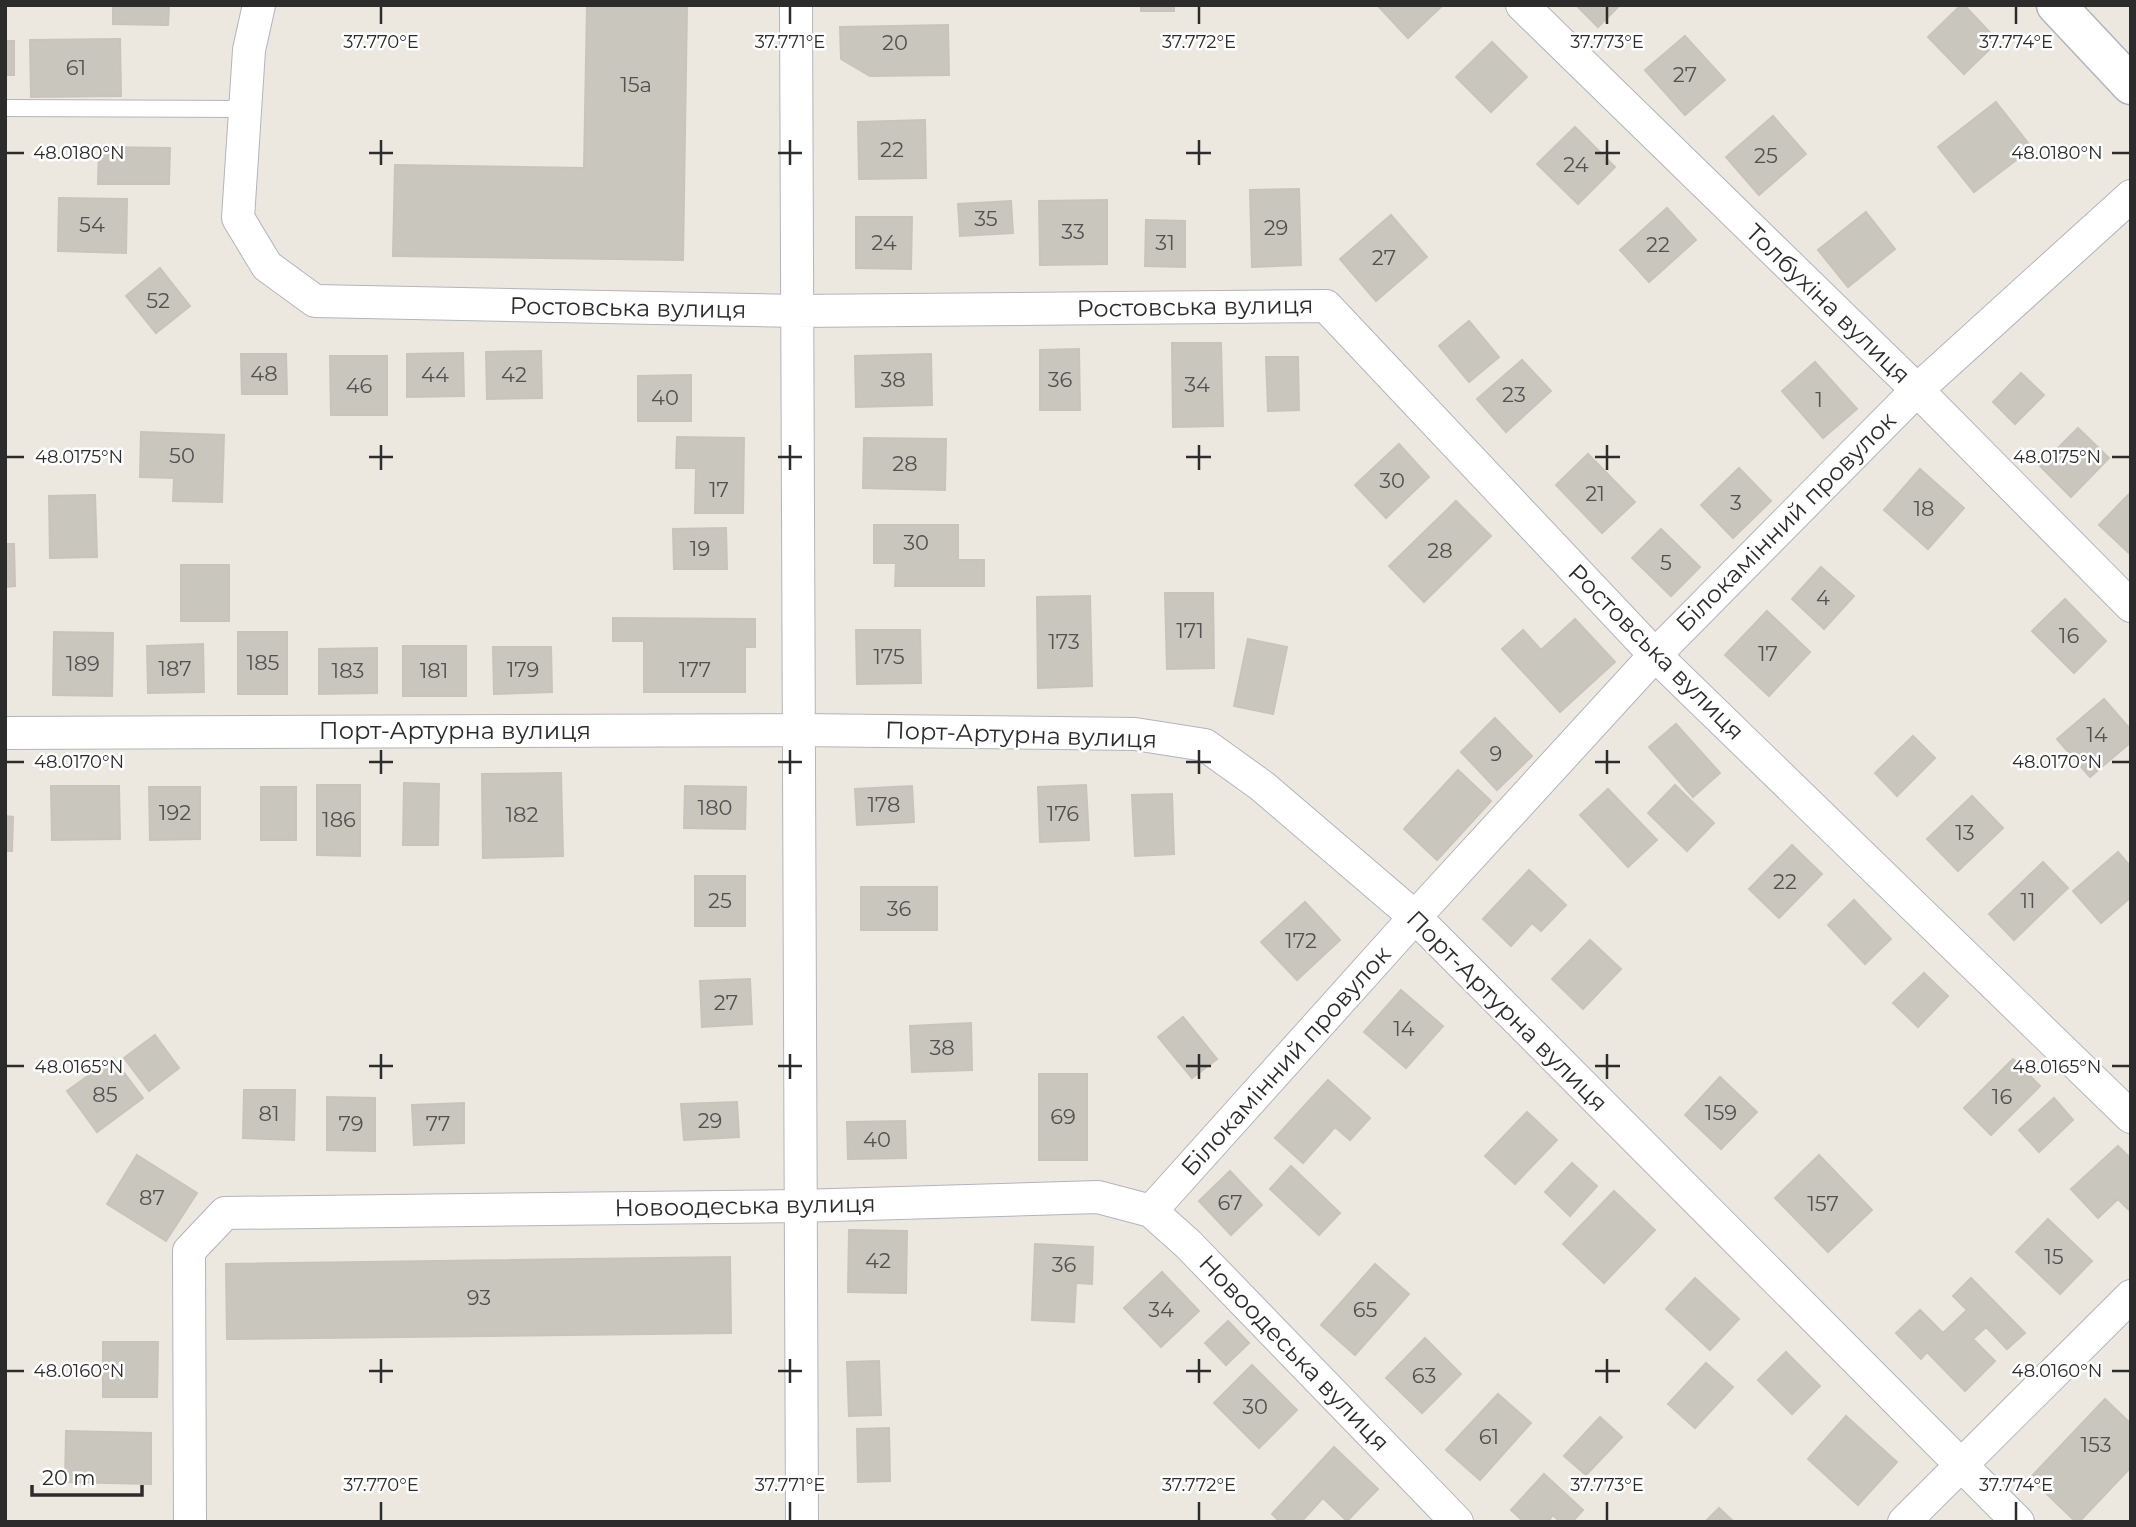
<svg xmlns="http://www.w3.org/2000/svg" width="2136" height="1527" font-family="Montserrat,sans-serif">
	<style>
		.building { fill: #c9c6bd; stroke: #c8c4b9; stroke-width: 2 }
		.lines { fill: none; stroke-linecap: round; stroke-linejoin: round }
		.service-casing { stroke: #b2b4bf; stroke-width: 18 }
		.minor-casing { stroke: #b2b4bf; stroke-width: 34 }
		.tertiary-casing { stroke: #b2b4bf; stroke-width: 41 }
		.service { stroke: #fff; stroke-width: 16 }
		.minor { stroke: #fff; stroke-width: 32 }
		.tertiary { stroke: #fff; stroke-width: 38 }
		.ticks { fill: none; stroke: #2c2c2c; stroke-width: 2.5 }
		.labels { text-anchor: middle; stroke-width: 5; stroke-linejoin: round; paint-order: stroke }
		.number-label { font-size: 21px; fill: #535250 }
		.street-label { font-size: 24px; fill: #2c2c2c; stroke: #fff }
		.ticks-label { font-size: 18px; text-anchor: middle; fill: #2c2c2c; stroke: #fff; stroke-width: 5; stroke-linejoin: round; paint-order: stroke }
	</style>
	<rect width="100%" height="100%" fill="#ede8df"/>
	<path class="building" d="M113,5H169L168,25L113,24Z
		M587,5H687L683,260L393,256L395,165L584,168Z
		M1141,5H1174V11H1141Z
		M1381,5H1443L1408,38L1379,7Z
		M1576,5H1620L1598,27Z
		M1961,5H1964L1998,41L1964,74L1928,37Z
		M948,25L949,75L870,76L841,59L840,27Z
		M1685,36L1725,80L1685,115L1645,70Z
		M120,39L121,96L31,97L30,40Z
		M5,41H14V75H5Z
		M1492,42L1527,77L1491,112L1456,77Z
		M1996,102L2032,148L1974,192L1938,147Z
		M1773,116L1806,154L1759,195L1726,157Z
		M925,120L926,178L859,179L858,122Z
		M1575,127L1615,167L1578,204L1537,164Z
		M99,147L170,148L169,184H98Z
		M1299,189L1301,265L1252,267L1250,190Z
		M59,198L127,199L126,253L58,251Z
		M1107,200V264L1040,265L1039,201Z
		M1011,201L1013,233L960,236L958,204Z
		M1667,208L1696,240L1649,282L1620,250Z
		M1866,212L1895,249L1848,287L1818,250Z
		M1391,215L1427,257L1376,301L1340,259Z
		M856,217H912L911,269L856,268Z
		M1146,220L1185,221V267L1145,266Z
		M160,268L190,306L156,333L126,296Z
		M1469,321L1499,357L1469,382L1439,346Z
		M1172,343H1221L1223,426L1173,427Z
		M1079,349L1080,410H1040V350Z
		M541,351L542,398L487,399L486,352Z
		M463,353L464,396L407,397V354Z
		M241,354H286L287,394H242Z
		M931,354L932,405L856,407L855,356Z
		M330,356H387V415H331Z
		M1266,357H1298L1299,410L1268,411Z
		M1522,360L1551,391L1506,432L1477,399Z
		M1815,362L1857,409L1823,438L1782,391Z
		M2021,373L2044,395L2015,424L1993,402Z
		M691,375V421H638V376Z
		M2078,428L2109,458L2071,497L2040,466Z
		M141,432L224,435L222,502L173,501L174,478L140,477Z
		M677,437L744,438L743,513H695L696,468H676Z
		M864,438L946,439L945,490L863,488Z
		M1399,444L1429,477L1386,518L1355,485Z
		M1588,454L1635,502L1602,533L1556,485Z
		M1739,468L1771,501L1733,538L1701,505Z
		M1920,469L1964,508L1928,549L1884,510Z
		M2131,492V551L2129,553L2099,525Z
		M95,495L97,557L50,558L49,496Z
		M1456,501L1491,536L1424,602L1389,566Z
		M874,525H958V560H984V586H895L896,563H874Z
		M726,528L727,569H674L673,529Z
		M1661,529L1700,567L1671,596L1632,558Z
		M5,544H14L15,586L5,587Z
		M181,565H229V621H181Z
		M1821,567L1854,596L1824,629L1792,599Z
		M1165,593H1213L1214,668L1167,669Z
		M1090,596L1092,686L1038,688L1037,597Z
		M2065,599L2106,641L2074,673L2032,631Z
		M1767,611L1810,652L1769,696L1725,655Z
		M613,618L755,619V647H745V692H644V641H613Z
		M1575,619L1615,662L1560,712L1502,649L1523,630L1541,650Z
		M856,630H920L921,683L857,684Z
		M54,632L113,633L112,696L53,695Z
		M238,632H287V694H238Z
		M1248,639L1287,647L1273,714L1234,706Z
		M203,644L204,692L148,693L147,646Z
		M403,646H466V696H403Z
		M493,647H551L552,692L494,694Z
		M377,648V693L319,694V649Z
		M2104,699L2131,730V742L2090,777L2057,739Z
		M1495,718L1532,756L1497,790L1461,752Z
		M1676,724L1720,773L1693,797L1649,747Z
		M1913,736L1935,758L1897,796L1875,773Z
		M1458,770L1491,801L1437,860L1404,829Z
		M561,773L563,856L483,858L482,774Z
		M404,783L439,784L438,845H403Z
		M317,785H360V856L317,855Z
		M1086,785L1089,840L1040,842L1038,787Z
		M1675,785L1714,823L1687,851L1648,813Z
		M51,786H119L120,839L52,840Z
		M685,786L746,787L745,829L684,828Z
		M912,786L914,822L857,825L855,789Z
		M149,787H200V839L150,840Z
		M261,787H296V840H261Z
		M1608,789L1657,840L1628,867L1580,815Z
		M1172,794L1174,854L1135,856L1132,795Z
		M1972,796L2003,828L1958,871L1927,839Z
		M5,816L13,817L12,851H5Z
		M1792,845L1822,874L1779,918L1749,889Z
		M2118,852L2131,867V897L2101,923L2073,891Z
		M2043,862L2068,888L2014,940L1989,914Z
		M1529,870L1566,905L1541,931L1532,923L1511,946L1483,919Z
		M695,876H745V926H695Z
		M861,887H937V930H861Z
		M1854,900L1891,939L1865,964L1828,925Z
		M1305,902L1340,940L1297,980L1261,942Z
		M1590,940L1621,969L1583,1009L1552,979Z
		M1924,973L1948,996L1918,1027L1893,1003Z
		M750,979L752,1024L702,1027L700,981Z
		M1401,990L1443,1026L1406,1068L1364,1032Z
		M1183,1017L1217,1059L1192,1078L1158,1037Z
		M971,1023L972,1070L912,1072L910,1026Z
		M155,1035L179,1068L149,1091L124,1058Z
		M113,1058L143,1098L97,1132L67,1091Z
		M2013,1059L2040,1086L1991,1135L1964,1108Z
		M1039,1074H1087V1160H1039Z
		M1720,1077L1757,1112L1721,1149L1685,1115Z
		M1328,1080L1370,1118L1350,1140L1335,1127L1303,1163L1275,1138Z
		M244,1090H295L294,1140L243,1138Z
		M327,1097L375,1098V1151L327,1150Z
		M2054,1098L2073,1120L2039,1152L2019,1130Z
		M737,1102L739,1137L684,1140L681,1104Z
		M464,1103V1143L414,1145L412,1105Z
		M1527,1112L1557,1140L1515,1184L1485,1156Z
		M905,1121L906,1158L848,1159L847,1122Z
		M2118,1146L2131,1159V1212L2118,1199L2098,1218L2071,1189Z
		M137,1155L197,1193L166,1241L107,1204Z
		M1819,1155L1872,1210L1828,1252L1775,1198Z
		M1572,1163L1597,1186L1570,1216L1545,1192Z
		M1291,1166L1340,1213L1319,1235L1270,1189Z
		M1230,1171L1262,1205L1231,1235L1199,1201Z
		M1614,1191L1655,1230L1604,1283L1563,1244Z
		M2048,1219L2092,1261L2060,1294L2016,1252Z
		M849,1230L907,1231L906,1293L848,1292Z
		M1035,1244L1093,1247L1092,1284L1076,1283L1074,1322L1032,1320Z
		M730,1257L731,1333L227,1339L226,1264Z
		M1375,1264L1409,1294L1355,1355L1321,1325Z
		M1162,1272L1199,1311L1161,1347L1124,1308Z
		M1695,1278L1739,1319L1710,1350L1666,1309Z
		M1971,1278L2025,1333L2007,1349L1986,1327L1973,1339L1995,1361L1965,1391L1927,1352L1921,1359L1896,1333L1920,1310L1943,1333L1967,1310L1953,1296Z
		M1228,1321L1249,1343L1226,1365L1205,1343Z
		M1425,1338L1461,1374L1422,1413L1386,1378Z
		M103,1342H158L157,1397H103Z
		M1786,1352L1820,1386L1792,1414L1758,1380Z
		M879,1361L881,1415L849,1416L847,1362Z
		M1706,1363L1733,1387L1695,1428L1668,1404Z
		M1252,1365L1297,1410L1259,1448L1214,1403Z
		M1498,1394L1531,1423L1480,1480L1446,1450Z
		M2105,1399L2131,1424V1467L2079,1522H2076L2030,1478Z
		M1846,1416L1897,1462L1858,1505L1808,1459Z
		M1600,1417L1622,1437L1586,1475L1564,1456Z
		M889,1428L890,1481L858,1482L857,1429Z
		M66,1431L151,1433V1484L65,1482Z
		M1334,1447L1378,1489L1347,1521L1323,1498L1301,1522H1280L1272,1514Z
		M1544,1474L1583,1510L1572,1522H1560L1553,1515L1548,1522H1524L1511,1510Z
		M1719,1508L1734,1522H1705Z"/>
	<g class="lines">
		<defs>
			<path id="service" d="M5,108L245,109"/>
			<path id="minor" d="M259,5L249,50L238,218L267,266L315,301L796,311L1326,306L1655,655L2131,1117
				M796,5L802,1522
				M1522,5L1917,390L2131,606
				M5,733L798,730L1135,734L1205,745L1262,786L1415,917L2018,1522
				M1151,1211L1415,917L1655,655L1917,390L2131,196
				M190,1522L189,1251L225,1213L799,1206L1098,1197L1151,1211L1188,1244L1457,1522
				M1904,1522L2131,1296"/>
			<path id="tertiary" d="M2056,5L2131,85"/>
		</defs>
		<use href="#service" class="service-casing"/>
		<use href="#minor" class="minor-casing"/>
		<use href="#tertiary" class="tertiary-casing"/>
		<use href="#service" class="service"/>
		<use href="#minor" class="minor"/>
		<use href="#tertiary" class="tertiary"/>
	</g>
	<path class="ticks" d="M381,7V24M790,7V24M1199,7V24M1607,7V24M2016,7V24M381,140V165M790,140V165M1199,140V165M1607,140V165M7,153H24M369,153H393M778,153H802M1186,153H1211M1595,153H1620M2112,153H2129M381,445V470M790,445V470M1199,445V470M1607,445V470M7,457H24M369,457H393M778,457H802M1186,457H1211M1595,457H1620M2112,457H2129M381,750V774M790,750V774M1199,750V774M1607,750V774M7,762H24M369,762H393M778,762H802M1186,762H1211M1595,762H1620M2112,762H2129M381,1054V1079M790,1054V1079M1199,1054V1079M1607,1054V1079M7,1066H24M369,1066H393M778,1066H802M1186,1066H1211M1595,1066H1620M2112,1066H2129M381,1359V1383M790,1359V1383M1199,1359V1383M1607,1359V1383M7,1371H24M369,1371H393M778,1371H802M1186,1371H1211M1595,1371H1620M2112,1371H2129M381,1502V1520M790,1502V1520M1199,1502V1520M1607,1502V1520M2016,1502V1520"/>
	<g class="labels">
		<g class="number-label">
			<text x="895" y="50">20</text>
			<text x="76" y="75">61</text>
			<text x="1685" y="82">27</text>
			<text x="636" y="92">15а</text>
			<text x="892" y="157">22</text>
			<text x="1766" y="163">25</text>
			<text x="1576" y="172">24</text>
			<text x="986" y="226">35</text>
			<text x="92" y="232">54</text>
			<text x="1276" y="235">29</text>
			<text x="1073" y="239">33</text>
			<text x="884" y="250">24</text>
			<text x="1165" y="250">31</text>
			<text x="1658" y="252">22</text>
			<text x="1384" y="265">27</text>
			<text x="158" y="308">52</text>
			<text x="264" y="381">48</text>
			<text x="435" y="382">44</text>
			<text x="514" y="382">42</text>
			<text x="893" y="387">38</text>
			<text x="1060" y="387">36</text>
			<text x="1197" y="392">34</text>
			<text x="359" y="393">46</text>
			<text x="1514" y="402">23</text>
			<text x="665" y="405">40</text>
			<text x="1819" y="407">1</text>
			<text x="182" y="463">50</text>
			<text x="905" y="471">28</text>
			<text x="1392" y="488">30</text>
			<text x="719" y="497">17</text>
			<text x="1595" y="501">21</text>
			<text x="1736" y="510">3</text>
			<text x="1924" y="516">18</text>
			<text x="916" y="550">30</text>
			<text x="700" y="556">19</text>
			<text x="1440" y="558">28</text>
			<text x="1666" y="570">5</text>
			<text x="1823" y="605">4</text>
			<text x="1190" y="638">171</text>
			<text x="2069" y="643">16</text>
			<text x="1064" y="649">173</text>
			<text x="1768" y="661">17</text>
			<text x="889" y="664">175</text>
			<text x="263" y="670">185</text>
			<text x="83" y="671">189</text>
			<text x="175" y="676">187</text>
			<text x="523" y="677">179</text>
			<text x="695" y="677">177</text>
			<text x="348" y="678">183</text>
			<text x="434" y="678">181</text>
			<text x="2097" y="742">14</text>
			<text x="1496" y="761">9</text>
			<text x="884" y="812">178</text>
			<text x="715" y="815">180</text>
			<text x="175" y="820">192</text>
			<text x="1063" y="821">176</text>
			<text x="522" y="822">182</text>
			<text x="339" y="827">186</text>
			<text x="1965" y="840">13</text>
			<text x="1785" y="889">22</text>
			<text x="720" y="908">25</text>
			<text x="2028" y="908">11</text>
			<text x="899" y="916">36</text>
			<text x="1301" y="948">172</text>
			<text x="726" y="1010">27</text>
			<text x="1404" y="1036">14</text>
			<text x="942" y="1055">38</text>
			<text x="105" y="1102">85</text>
			<text x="2002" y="1104">16</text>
			<text x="1721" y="1120">159</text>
			<text x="269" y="1121">81</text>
			<text x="1063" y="1124">69</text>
			<text x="710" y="1128">29</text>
			<text x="351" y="1131">79</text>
			<text x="438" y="1131">77</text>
			<text x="877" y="1147">40</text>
			<text x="152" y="1205">87</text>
			<text x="1230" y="1210">67</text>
			<text x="1823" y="1211">157</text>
			<text x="2054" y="1264">15</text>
			<text x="878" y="1268">42</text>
			<text x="1064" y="1272">36</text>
			<text x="479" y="1305">93</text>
			<text x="1161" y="1317">34</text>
			<text x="1365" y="1317">65</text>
			<text x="1424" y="1383">63</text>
			<text x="1255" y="1414">30</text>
			<text x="1489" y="1444">61</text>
			<text x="2096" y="1452">153</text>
		</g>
		<g class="street-label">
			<text transform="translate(1828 304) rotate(44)" y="8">Толбухіна вулиця</text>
			<text transform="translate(1195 307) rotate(-1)" y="8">Ростовська вулиця</text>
			<text transform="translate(628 308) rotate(1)" y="8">Ростовська вулиця</text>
			<text transform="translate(1786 522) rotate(-45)" y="8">Білокамінний провулок</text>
			<text transform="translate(1656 652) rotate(45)" y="8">Ростовська вулиця</text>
			<text x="455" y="739">Порт-Артурна вулиця</text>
			<text transform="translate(1021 735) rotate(2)" y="8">Порт-Артурна вулиця</text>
			<text transform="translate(1507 1011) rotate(45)" y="8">Порт-Артурна вулиця</text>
			<text transform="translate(1286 1061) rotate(-48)" y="8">Білокамінний провулок</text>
			<text transform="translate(745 1206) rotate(-1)" y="8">Новоодеська вулиця</text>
			<text transform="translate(1294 1353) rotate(46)" y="8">Новоодеська вулиця</text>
		</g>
	</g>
	<g class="ticks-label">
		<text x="381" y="48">37.770°E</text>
		<text x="790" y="48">37.771°E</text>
		<text x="1199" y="48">37.772°E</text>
		<text x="1607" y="48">37.773°E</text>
		<text x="2016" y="48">37.774°E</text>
		<text x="79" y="159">48.0180°N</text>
		<text x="2057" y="159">48.0180°N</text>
		<text x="79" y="463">48.0175°N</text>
		<text x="2057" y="463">48.0175°N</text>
		<text x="79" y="768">48.0170°N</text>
		<text x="2057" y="768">48.0170°N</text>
		<text x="79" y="1073">48.0165°N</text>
		<text x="2057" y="1073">48.0165°N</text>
		<text x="79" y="1377">48.0160°N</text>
		<text x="2057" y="1377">48.0160°N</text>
		<text x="381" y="1491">37.770°E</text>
		<text x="790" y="1491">37.771°E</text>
		<text x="1199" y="1491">37.772°E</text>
		<text x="1607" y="1491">37.773°E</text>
		<text x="2016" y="1491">37.774°E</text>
	</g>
	<rect width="2136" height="1527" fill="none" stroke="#2c2c2c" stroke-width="14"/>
	<path d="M32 1485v10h110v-10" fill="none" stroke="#2c2c2c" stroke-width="3.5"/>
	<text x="42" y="1485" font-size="21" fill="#2c2c2c" stroke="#ffffff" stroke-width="5" paint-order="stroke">20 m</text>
</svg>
